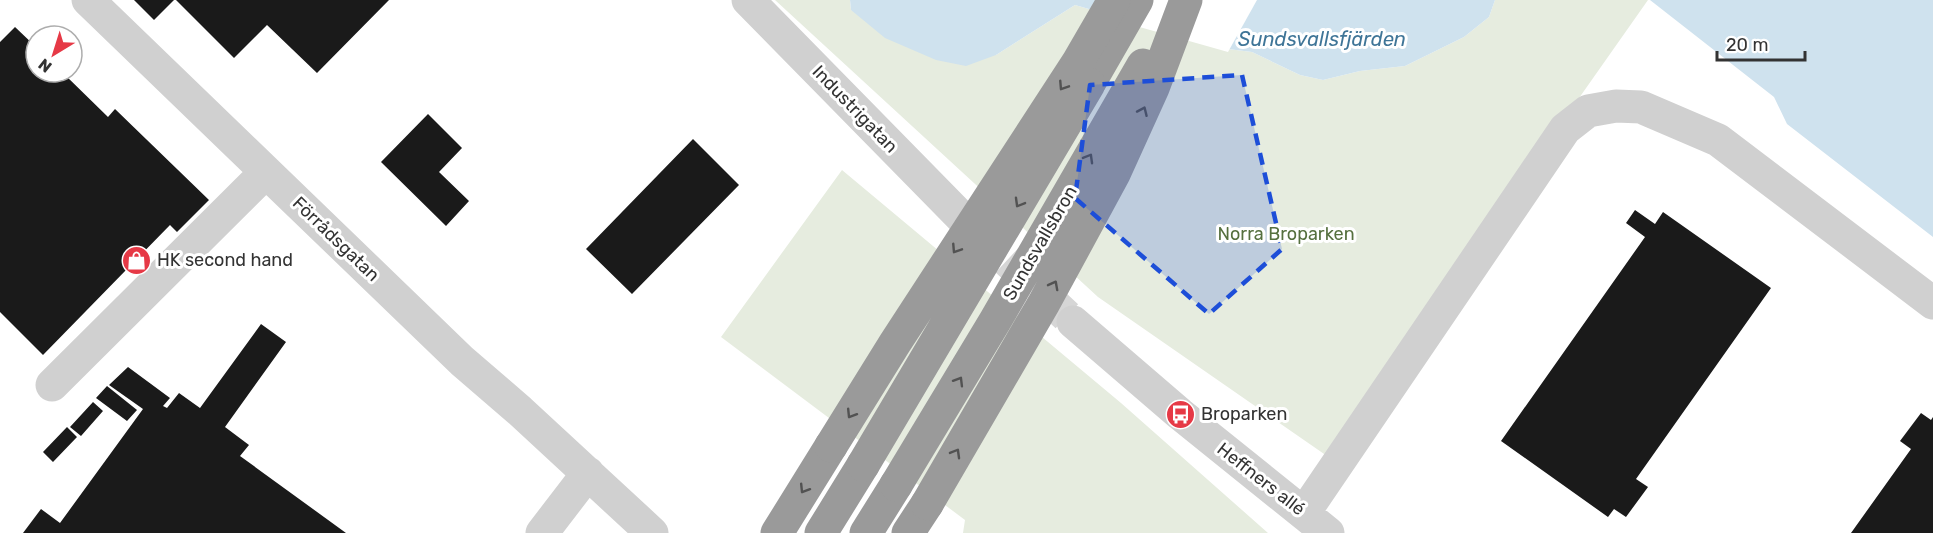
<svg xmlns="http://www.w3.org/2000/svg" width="1933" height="533" font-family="Rubik,sans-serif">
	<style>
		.green { fill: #e6ecdf }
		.water { fill: #cfe2ee }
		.pier { fill: #fff }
		.building { fill: #1a1a1a }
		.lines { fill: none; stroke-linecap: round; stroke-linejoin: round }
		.minor-tunnel { stroke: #d6d6d6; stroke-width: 33; stroke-dasharray: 33 16; stroke-linecap: butt }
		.minor { stroke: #d0d0d0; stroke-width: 33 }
		.highway { stroke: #9a9a9a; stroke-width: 33 }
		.highway-bridge { stroke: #9a9a9a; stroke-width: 33 }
		.oneway { stroke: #525252 }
		.marked { fill: #1d4ed8; fill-opacity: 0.2; stroke: #1d4ed8; stroke-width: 4.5; stroke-dasharray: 12 8; stroke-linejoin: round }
		.labels { text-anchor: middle; stroke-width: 6; stroke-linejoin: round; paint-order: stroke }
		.street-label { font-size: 18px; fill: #333; stroke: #fff }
		.park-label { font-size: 18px; fill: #56703f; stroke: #fff }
		.poi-label { font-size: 18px; fill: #333; stroke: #fff; text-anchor: start }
		.water-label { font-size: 20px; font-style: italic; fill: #3f7597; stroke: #fff }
	</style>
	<rect width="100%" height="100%" fill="#fff"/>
	<path class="green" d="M775,0H850L851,10L996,55L1075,5L1228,49L1252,52L1300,75L1323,80L1360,71L1405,66L1464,37L1489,17L1495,0H1648L1327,456L1098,297Z
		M842,170L1121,403L1268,533H963L965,520L721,337Z"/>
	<path class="water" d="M850,0H1495L1489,17L1464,37L1405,66L1360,71L1323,80L1300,75L1252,52L1228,49L1075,5L996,55L966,66L936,60L885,38L851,10Z
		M1650,0H1933V237L1787,124L1774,97Z"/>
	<path class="pier" d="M1098,0H1257L1228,52L1090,13Z"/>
	<path class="building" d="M134,0H174L154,20Z
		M176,0H389L317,73L267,25L234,58Z
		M15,27L36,47V72H62L108,117L115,109L209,200L177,232L170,225L43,355L0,312V42Z
		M428,114L462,148L439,172L469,201L446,226L381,162Z
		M693,139L739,185L632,294L586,249Z
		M1635,210L1655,224L1663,212L1771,288L1636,479L1648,487L1626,517L1614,509L1608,517L1501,441L1645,237L1626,223Z
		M261,324L286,342L225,427L249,445L240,456L346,533H23L41,509L60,523L143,409L109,385L128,367L170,398L163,406L167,408L179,393L200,408Z
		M107,386L137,410L127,421L96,398Z
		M93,402L103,411L81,436L70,427Z
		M1921,413L1931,420L1933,417V533H1851L1911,449L1900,441Z
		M67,427L77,437L53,462L43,452Z"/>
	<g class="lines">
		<path class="minor-tunnel" d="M971,227L1073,322"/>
		<path class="minor" d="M88,0L462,361L520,411L652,533
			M748,0L962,218
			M1073,322L1180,414L1328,533
			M52,385L266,172
			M1304,513L1565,129L1588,111L1616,106L1641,107L1718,140L1933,303
			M542,533L588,473"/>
		<path class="highway" d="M1091,80L1137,0
			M777,533L831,446
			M821,533L863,465
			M866,533L896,485
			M908,533L927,504"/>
		<path class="highway-bridge" d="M831,446L895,343L1078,62L1114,0
			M863,465L1089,84
			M896,485L995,321L1143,65
			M927,504L1044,303L1114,174L1153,88L1186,0"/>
	</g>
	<defs><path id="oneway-chevron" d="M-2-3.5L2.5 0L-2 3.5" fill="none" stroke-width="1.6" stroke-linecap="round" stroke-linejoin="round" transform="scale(1.5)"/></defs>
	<g class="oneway">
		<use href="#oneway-chevron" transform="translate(1063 86) rotate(123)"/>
		<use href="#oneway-chevron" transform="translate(1143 111) rotate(-66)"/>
		<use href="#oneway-chevron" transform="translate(1089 158) rotate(-60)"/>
		<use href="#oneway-chevron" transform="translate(1019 203) rotate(120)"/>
		<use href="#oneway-chevron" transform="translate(956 249) rotate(123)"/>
		<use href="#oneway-chevron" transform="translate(1054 285) rotate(-62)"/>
		<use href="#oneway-chevron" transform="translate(959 381) rotate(-59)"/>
		<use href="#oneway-chevron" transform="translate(851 414) rotate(122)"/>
		<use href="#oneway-chevron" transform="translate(956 453) rotate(-60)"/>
		<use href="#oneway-chevron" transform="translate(804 489) rotate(122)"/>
	</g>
	<path class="marked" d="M1242,75L1282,249L1209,314L1075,198L1090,85Z"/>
	<defs>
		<symbol id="shop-disc" viewBox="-11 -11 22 22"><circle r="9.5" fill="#e63946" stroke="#fff"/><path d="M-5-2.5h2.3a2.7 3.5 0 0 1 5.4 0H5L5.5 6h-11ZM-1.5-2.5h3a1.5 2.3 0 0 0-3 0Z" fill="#fff"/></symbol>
		<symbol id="bus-disc" viewBox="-11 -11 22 22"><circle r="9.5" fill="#e63946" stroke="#fff"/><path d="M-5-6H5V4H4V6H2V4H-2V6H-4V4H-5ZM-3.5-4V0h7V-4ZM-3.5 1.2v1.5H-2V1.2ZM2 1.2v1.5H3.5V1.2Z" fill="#fff"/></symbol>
	</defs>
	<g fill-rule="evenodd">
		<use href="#shop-disc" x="120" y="244" width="33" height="33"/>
		<use href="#bus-disc" x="1164" y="398" width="33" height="33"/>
	</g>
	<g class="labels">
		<g class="street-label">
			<text transform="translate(855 109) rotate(46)" y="6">Industrigatan</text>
			<text transform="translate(336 239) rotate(44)" y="6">Förrådsgatan</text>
			<text transform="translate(1040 243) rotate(-60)" y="6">Sundsvallsbron</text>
			<text transform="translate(1261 479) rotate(38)" y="6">Heffners allé</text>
		</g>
		<g class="park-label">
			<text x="1286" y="240">Norra Broparken</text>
		</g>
		<g class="poi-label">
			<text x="157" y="266">HK second hand</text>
			<text x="1201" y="420">Broparken</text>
		</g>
		<g class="water-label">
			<text x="1322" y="46">Sundsvallsfjärden</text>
		</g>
	</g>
	<g transform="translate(54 54) rotate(218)"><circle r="28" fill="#ffffff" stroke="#adadad" stroke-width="1.5"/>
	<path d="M0-4.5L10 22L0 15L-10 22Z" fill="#e63946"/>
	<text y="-9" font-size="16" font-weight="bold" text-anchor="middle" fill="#333333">N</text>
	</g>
	<path d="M1717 51v9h88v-9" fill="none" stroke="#333333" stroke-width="3"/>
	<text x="1726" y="51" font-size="18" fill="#333333" stroke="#ffffff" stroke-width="4.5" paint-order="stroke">20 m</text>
</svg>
